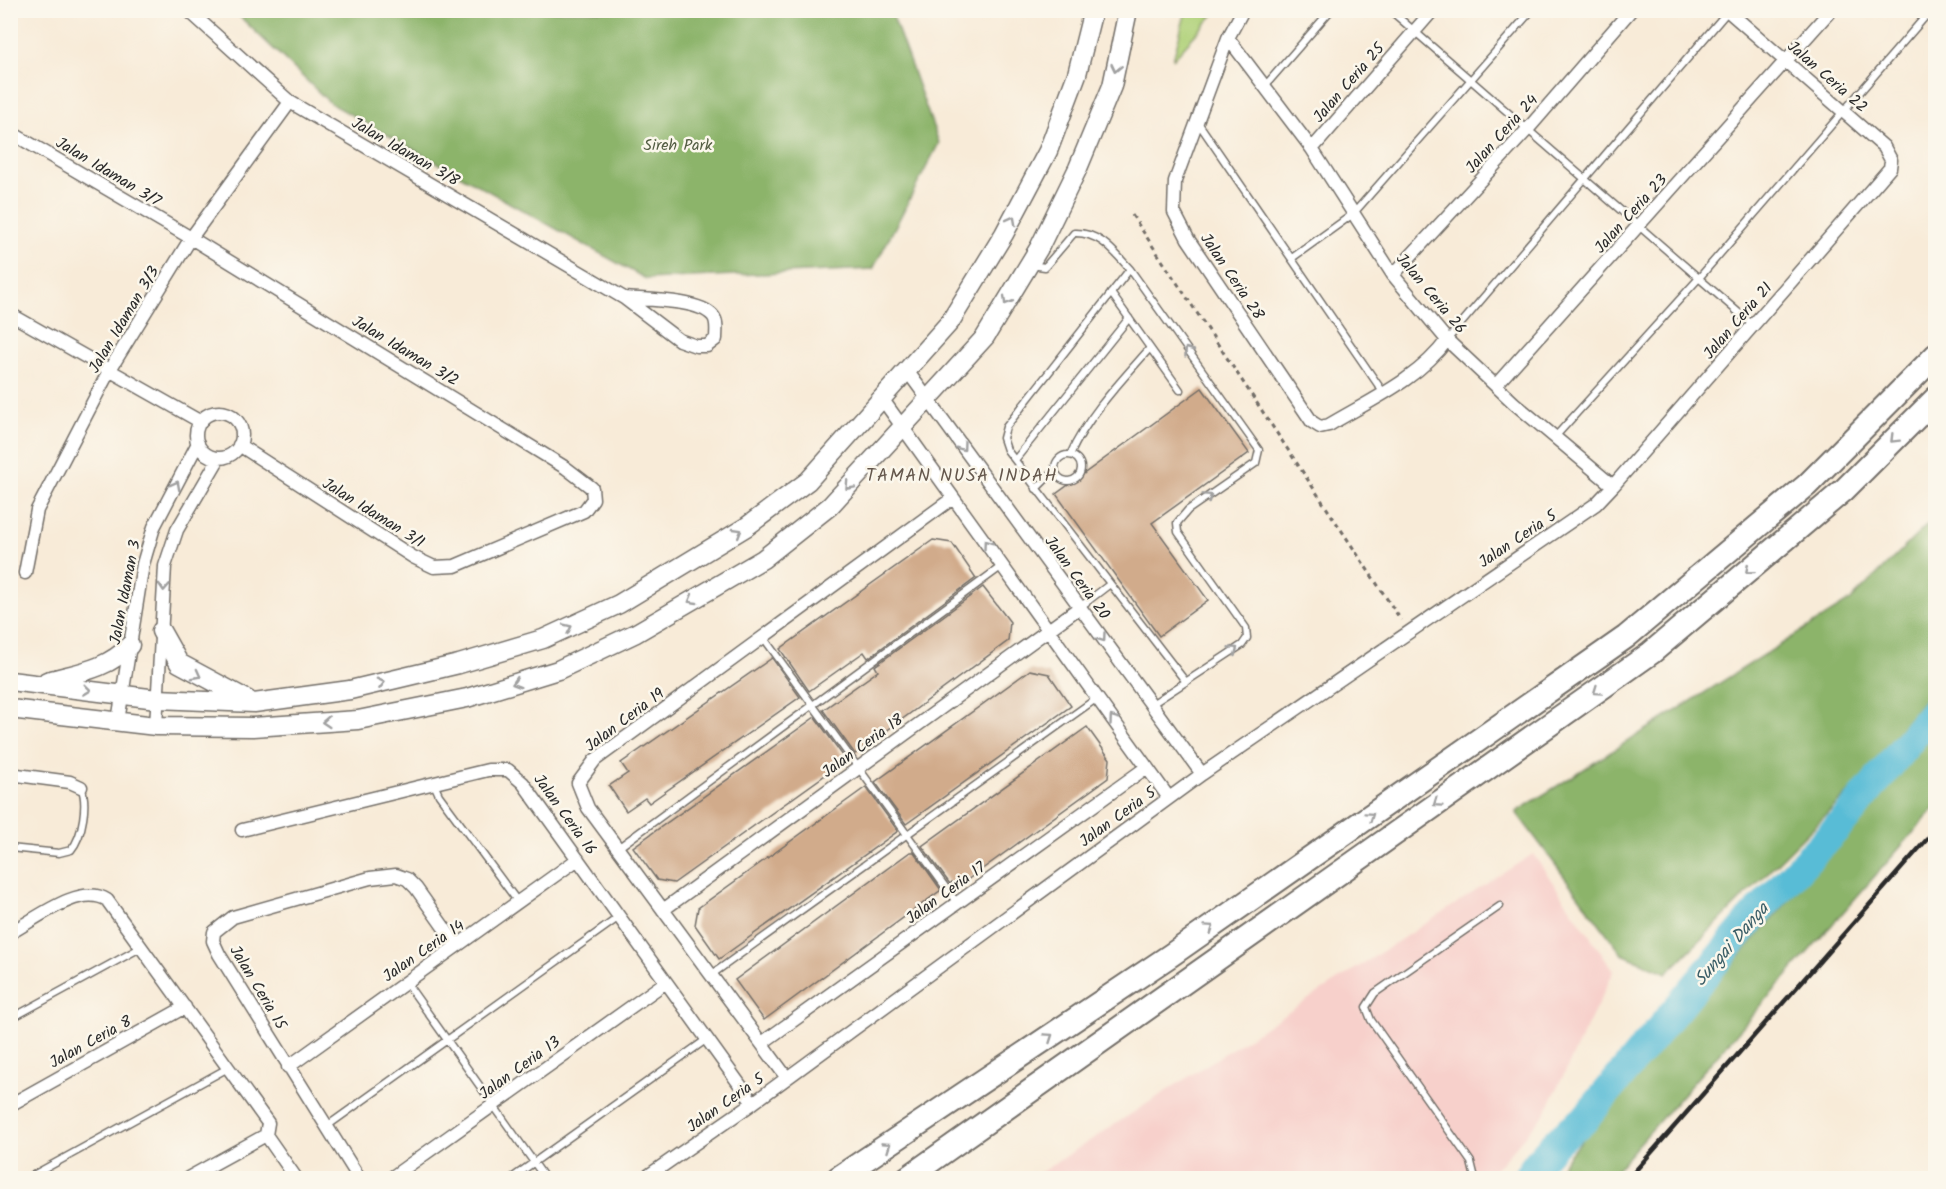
<svg xmlns="http://www.w3.org/2000/svg" width="1946" height="1189" font-family="Kalam,sans-serif">
	<style>
		.built { fill: #f7d0cb }
		.green { fill: #b1d27a; stroke: #6e7e52; stroke-width: 1.5 }
		.forest { fill: #8cb46a; stroke: #5c704a; stroke-width: 1.5 }
		.lines { fill: none; stroke-linecap: round; stroke-linejoin: round }
		.river { stroke: #58bcd6; stroke-width: 30 }
		.building { fill: #d1ab8b }
		.service-casing { stroke: #736e68; stroke-width: 9 }
		.minor-casing { stroke: #736e68; stroke-width: 15 }
		.secondary-casing { stroke: #736e68; stroke-width: 21 }
		.motorway-casing { stroke: #736e68; stroke-width: 26 }
		.path { stroke: #736e68; stroke-width: 3; stroke-dasharray: 4.5 4.5; stroke-linecap: butt }
		.service { stroke: #fff; stroke-width: 6 }
		.minor { stroke: #fff; stroke-width: 12 }
		.secondary { stroke: #fff; stroke-width: 18 }
		.motorway { stroke: #fff; stroke-width: 22 }
		.rail { stroke: #2b2b2b; stroke-width: 4.5 }
		.oneway { stroke: #a0a0a0 }
		.labels { text-anchor: middle; stroke-width: 5; stroke-linejoin: round; paint-order: stroke }
		.street-label { font-size: 16px; fill: #2b2b2b; stroke: #fbf7ec }
		.park-label { font-size: 16px; fill: #535d43; stroke: #fbf7ec }
		.neighbourhood-label { font-size: 18px; letter-spacing: 1.5px; fill: #65584d; stroke: #fbf7ec }
		.water-label { font-size: 18px; font-style: italic; fill: #3b5e67; stroke: #fbf7ec }
	</style>
	<rect width="100%" height="100%" fill="#fbf7ec"/>
	<filter id="ink" filterUnits="userSpaceOnUse"><feTurbulence type="fractalNoise" baseFrequency=".0167" numOctaves="2"/><feDisplacementMap in="SourceGraphic" scale="12" xChannelSelector="R" yChannelSelector="G"/><feConvolveMatrix kernelMatrix="1 2 1 2 8 2 1 2 1" color-interpolation-filters="sRGB"/></filter>
	<filter id="wash" filterUnits="userSpaceOnUse"><feTurbulence type="fractalNoise" baseFrequency=".008" numOctaves="4" result="noise"/><feDisplacementMap in="SourceGraphic" scale="24" xChannelSelector="R" yChannelSelector="G"/><feGaussianBlur stdDeviation="1.35" result="paint"/><feColorMatrix in="noise" values="0 0 0 0 0 0 0 0 0 0 0 0 0 0 0 0 0 1.4 0 .05"/><feComposite in="paint" operator="in"/></filter>
	<g filter="url(#wash)">
		<rect width="100%" height="100%" fill="#f8ebd8"/>
		<path class="built" d="M1533,854L1614,971L1545,1113L1488,1178H1032Z"/>
		<path class="green" d="M1186,10L1217,11L1173,59L1186,11Z"/>
		<path class="forest" d="M234,11H891L939,143L873,269L646,279L330,103Z
			M1935,517V686L1855,786L1667,973L1622,954L1516,812L1851,600Z
			M1935,732V808L1609,1178H1551C1673,1024 1809,882 1935,732Z"/>
		<g class="lines">
			<path class="river" d="M1527,1178C1541,1156 1561,1135 1583,1121L1752,918L1849,815L1936,708"/>
		</g>
		<g id="blocks">
			<path class="building" d="M1202,388L1249,453L1152,523L1208,600L1159,636L1056,494Z
				M933,540L952,543L976,578L868,658L864,652L809,691L780,649Z
				M983,587L1010,622L1008,641L855,754L823,710L878,671L875,666Z
				M772,658L800,697L649,803L645,798L626,811L609,786L628,773L621,763Z
				M1030,670L1049,674L1071,706L906,824L875,782Z
				M815,717L846,760L674,883L657,880L633,847Z
				M1087,727L1110,759L1108,778L956,888L952,882L950,884L922,846Z
				M866,787L898,831L719,959L695,925L698,908Z
				M910,852H914L941,890L764,1020L735,980Z"/>
		</g>
	</g>
	<g filter="url(#ink)">
		<use href="#blocks" fill-opacity="0" stroke="#736e68" stroke-width="1.5"/>
		<g class="lines">
			<defs>
				<path id="service" d="M1390,10L1754,326
					M1264,87L1331,10
					M1197,121L1383,392
					M1292,258L1353,214L1532,10
					M1031,265L1045,267L1074,233C1100,232 1114,252 1130,269L1259,450L1256,463L1188,510L1177,523L1178,532L1246,628L1247,638L1242,645L1152,704
					M1130,269L1006,427L1003,438L1007,450L1186,682
					M1111,293L1180,390
					M1447,340L1728,11
					M1555,437L1699,278L1931,10
					M1055 468a13 13 0 1 1 26 0a13 13 0 1 1-26 0Z
					M1070,455C1088,415 1121,381 1150,348
					M1015,460L1129,318
					M1036,489L1055,470
					M1080,607L1110,584
					M763,637L957,903
					M434,784L439,795L518,902
					M10,848L59,853L71,850C83,836 88,802 81,787
					M618,848L1002,566
					M711,975L1097,698
					M406,982L545,1178
					M10,1019L142,947
					M327,1126L619,917
					M28,1178L228,1068
					M512,1178L707,1039
					M1475,1178L1471,1162L1371,1020L1366,1007L1375,993L1500,906"/>
				<path id="minor" d="M188,10L290,102L624,298L679,340L696,346H707L716,339C716,331 718,322 713,316C699,299 645,300 624,298
					M1228,38L1243,10
					M10,132L191,238L566,468L592,488L593,499L584,511L455,566L434,567L413,557L239,445
					M1312,149L1433,10
					M1393,275L1527,130L1631,10
					M10,314L201,422
					M1447,340C1419,379 1369,401 1329,425L1320,427L1312,422L1188,239L1174,212L1175,181L1228,38L1312,149L1393,275L1447,340L1514,403L1613,486
					M908,372L1202,774
					M1496,385L1831,10
					M883,400L1169,798
					M196 435a23 23 0 1 1 46 0a23 23 0 1 1-46 0Z
					M25,573L37,510L109,371L191,238L290,102
					M118,721L143,564L154,527L198,443
					M156,726L165,566L177,530L219,458
					M10,774L70,782L81,787
					M242,830L488,770H508L523,783L753,1103
					M663,910L1080,607
					M10,933C36,919 80,883 107,900L268,1123L266,1135L296,1178
					M762,1043L1147,767
					M288,1067L578,859
					M787,1078L588,808L578,783L595,760L953,498
					M10,1105L185,1007
					M188,1178L266,1135
					M359,1178L219,954L213,941L214,932L233,917L370,878L396,875L407,879L416,888L457,946
					M391,1178L666,982
					M645,1178L753,1103L1202,774L1596,504L1613,486L1890,168L1891,160L1884,147L1727,10"/>
				<path id="secondary" d="M161,631L179,663L248,700
					M10,681L157,699L254,703L350,690L459,664L543,639L619,604L746,527L808,481L950,322L1004,234L1048,151L1077,74L1093,10
					M47,681C77,673 109,669 130,645
					M10,709L156,726L253,727L358,720L467,698L558,670L636,633L763,559L830,506L985,337L1039,248L1078,168L1112,86L1128,10"/>
				<path id="motorway" d="M838,1178L1171,955L1626,637L1807,485L1936,355
					M907,1178L1651,653L1844,490L1936,398"/>
			</defs>
			<use href="#service" class="service-casing"/>
			<use href="#minor" class="minor-casing"/>
			<use href="#secondary" class="secondary-casing"/>
			<use href="#motorway" class="motorway-casing"/>
			<path class="path" d="M1132,215L1401,620"/>
			<use href="#service" class="service"/>
			<use href="#minor" class="minor"/>
			<use href="#secondary" class="secondary"/>
			<use href="#motorway" class="motorway"/>
			<path class="rail" d="M1629,1178L1936,829"/>
		</g>
		<defs><path id="oneway-chevron" d="M-2-3.5L2.5 0L-2 3.5" fill="none" stroke-width="1.6" stroke-linecap="round" stroke-linejoin="round" transform="scale(1.5)"/></defs>
		<g class="oneway">
			<use href="#oneway-chevron" transform="translate(1116 68) rotate(102)"/>
			<use href="#oneway-chevron" transform="translate(1012 220) rotate(-62)"/>
			<use href="#oneway-chevron" transform="translate(1007 301) rotate(121)"/>
			<use href="#oneway-chevron" transform="translate(1188 351) rotate(-125)"/>
			<use href="#oneway-chevron" transform="translate(1894 439) rotate(135)"/>
			<use href="#oneway-chevron" transform="translate(962 447) rotate(54)"/>
			<use href="#oneway-chevron" transform="translate(176 485) rotate(-62)"/>
			<use href="#oneway-chevron" transform="translate(849 486) rotate(133)"/>
			<use href="#oneway-chevron" transform="translate(1208 497) rotate(-34)"/>
			<use href="#oneway-chevron" transform="translate(738 532) rotate(-31)"/>
			<use href="#oneway-chevron" transform="translate(987 544) rotate(-126)"/>
			<use href="#oneway-chevron" transform="translate(1749 570) rotate(140)"/>
			<use href="#oneway-chevron" transform="translate(164 587) rotate(93)"/>
			<use href="#oneway-chevron" transform="translate(692 600) rotate(150)"/>
			<use href="#oneway-chevron" transform="translate(568 628) rotate(-25)"/>
			<use href="#oneway-chevron" transform="translate(1102 638) rotate(54)"/>
			<use href="#oneway-chevron" transform="translate(1234 650) rotate(-35)"/>
			<use href="#oneway-chevron" transform="translate(197 675) rotate(28)"/>
			<use href="#oneway-chevron" transform="translate(381 683) rotate(-14)"/>
			<use href="#oneway-chevron" transform="translate(516 683) rotate(163)"/>
			<use href="#oneway-chevron" transform="translate(87 690) rotate(7)"/>
			<use href="#oneway-chevron" transform="translate(1597 691) rotate(145)"/>
			<use href="#oneway-chevron" transform="translate(1113 719) rotate(-126)"/>
			<use href="#oneway-chevron" transform="translate(326 722) rotate(176)"/>
			<use href="#oneway-chevron" transform="translate(1437 803) rotate(145)"/>
			<use href="#oneway-chevron" transform="translate(1370 816) rotate(-35)"/>
			<use href="#oneway-chevron" transform="translate(1210 928) rotate(-35)"/>
			<use href="#oneway-chevron" transform="translate(1049 1037) rotate(-34)"/>
			<use href="#oneway-chevron" transform="translate(887 1146) rotate(-34)"/>
		</g>
	</g>
	<g class="labels">
		<g class="street-label">
			<text transform="translate(1828 76) rotate(41)" y="6">Jalan Ceria 22</text>
			<text transform="translate(1348 82) rotate(-49)" y="6">Jalan Ceria 25</text>
			<text transform="translate(1501 133) rotate(-48)" y="6">Jalan Ceria 24</text>
			<text transform="translate(406 151) rotate(30)" y="6">Jalan Idaman 3/8</text>
			<text transform="translate(109 171) rotate(31)" y="6">Jalan Idaman 3/7</text>
			<text transform="translate(1630 213) rotate(-48)" y="6">Jalan Ceria 23</text>
			<text transform="translate(1233 276) rotate(56)" y="6">Jalan Ceria 28</text>
			<text transform="translate(1432 293) rotate(50)" y="6">Jalan Ceria 26</text>
			<text transform="translate(123 319) rotate(-59)" y="6">Jalan Idaman 3/3</text>
			<text transform="translate(1737 320) rotate(-49)" y="6">Jalan Ceria 21</text>
			<text transform="translate(406 350) rotate(31)" y="6">Jalan Idaman 3/2</text>
			<text transform="translate(374 512) rotate(32)" y="6">Jalan Idaman 3/1</text>
			<text transform="translate(1517 538) rotate(-34)" y="6">Jalan Ceria 5</text>
			<text transform="translate(1078 577) rotate(54)" y="6">Jalan Ceria 20</text>
			<text transform="translate(124 592) rotate(-79)" y="6">Jalan Idaman 3</text>
			<text transform="translate(624 719) rotate(-37)" y="6">Jalan Ceria 19</text>
			<text transform="translate(862 745) rotate(-36)" y="6">Jalan Ceria 18</text>
			<text transform="translate(566 814) rotate(54)" y="6">Jalan Ceria 16</text>
			<text transform="translate(1117 816) rotate(-36)" y="6">Jalan Ceria 5</text>
			<text transform="translate(945 892) rotate(-36)" y="6">Jalan Ceria 17</text>
			<text transform="translate(423 950) rotate(-35)" y="6">Jalan Ceria 14</text>
			<text transform="translate(259 987) rotate(59)" y="6">Jalan Ceria 15</text>
			<text transform="translate(90 1041) rotate(-29)" y="6">Jalan Ceria 8</text>
			<text transform="translate(519 1067) rotate(-36)" y="6">Jalan Ceria 13</text>
			<text transform="translate(725 1102) rotate(-35)" y="6">Jalan Ceria 5</text>
		</g>
		<g class="park-label">
			<text x="678" y="150">Sireh Park</text>
		</g>
		<g class="neighbourhood-label">
			<text x="962" y="481">TAMAN NUSA INDAH</text>
		</g>
		<g class="water-label">
			<text transform="translate(1731 944) rotate(-49)" y="6">Sungai Danga</text>
		</g>
	</g>
	<rect width="1946" height="1189" fill="none" stroke="#fbf7ec" stroke-width="36"/>
</svg>
